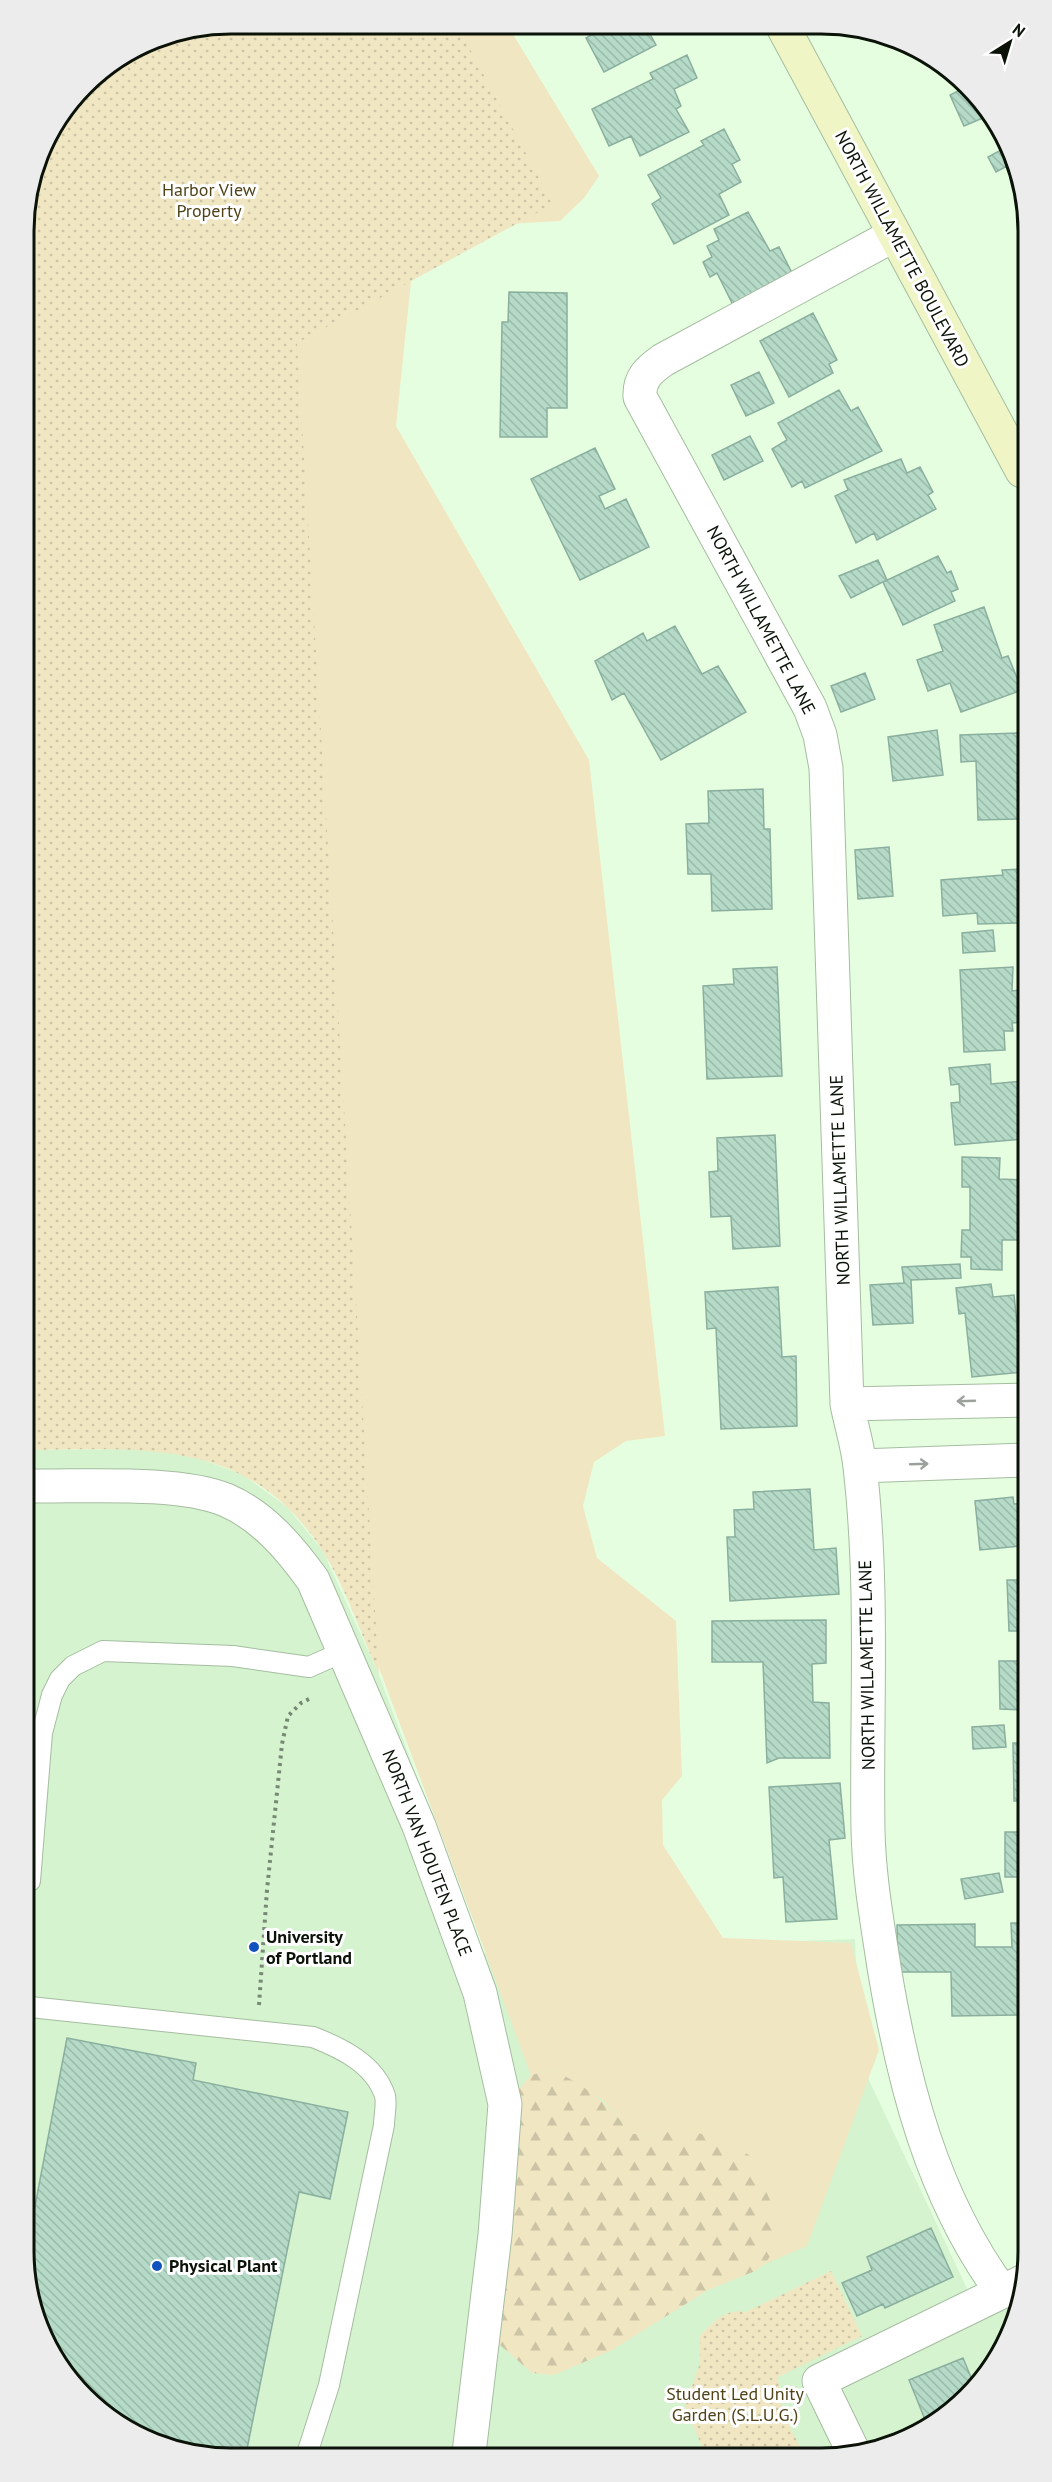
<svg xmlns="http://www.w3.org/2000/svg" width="1052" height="2482" font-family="'PT Sans',sans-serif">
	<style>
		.built { fill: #d5f3cf }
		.grass { fill: #f1e6c2 }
		.forest { fill: url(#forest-firs) }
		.park { fill: url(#park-dots) }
		.building { fill: url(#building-back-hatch); stroke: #8aaf9e; stroke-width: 1.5 }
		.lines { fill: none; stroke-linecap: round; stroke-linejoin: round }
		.lane-casing { stroke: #a5bda0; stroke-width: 22 }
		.street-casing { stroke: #a5bda0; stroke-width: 35 }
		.secondary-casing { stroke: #a5bda0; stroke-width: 35 }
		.path { stroke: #778874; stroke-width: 4; stroke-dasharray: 3 4.5; stroke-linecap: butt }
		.lane { stroke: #fff; stroke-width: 20 }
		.street { stroke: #fff; stroke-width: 33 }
		.secondary { stroke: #eff5c4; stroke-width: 33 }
		.oneway { stroke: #9da19d }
		.poi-dot { fill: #1152bd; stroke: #fff; stroke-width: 2 }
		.labels { text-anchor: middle; stroke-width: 6; stroke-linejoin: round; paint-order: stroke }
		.park-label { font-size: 18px; fill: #504318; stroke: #fff }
		.street-label { font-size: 18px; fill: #0b1309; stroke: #fff }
		.poi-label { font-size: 18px; font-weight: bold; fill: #0b1309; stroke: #fff; text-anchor: start }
		.rim { fill: none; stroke: #0b1309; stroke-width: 3 }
	</style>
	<defs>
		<pattern id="forest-firs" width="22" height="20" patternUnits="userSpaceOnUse" patternTransform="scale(1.5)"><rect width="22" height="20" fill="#f1e6c2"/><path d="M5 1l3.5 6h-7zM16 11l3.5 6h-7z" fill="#cdc4a5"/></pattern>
		<pattern id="park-dots" width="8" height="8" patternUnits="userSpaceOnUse" patternTransform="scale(1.5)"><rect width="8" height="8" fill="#f1e6c2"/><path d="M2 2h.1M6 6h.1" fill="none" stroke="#cdc4a5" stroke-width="1.8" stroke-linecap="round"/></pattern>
		<pattern id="building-back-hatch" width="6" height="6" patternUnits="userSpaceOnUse" patternTransform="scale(1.5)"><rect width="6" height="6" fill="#b5dbc8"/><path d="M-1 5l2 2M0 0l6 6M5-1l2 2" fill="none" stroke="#9abbaa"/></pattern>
	</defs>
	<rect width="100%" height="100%" fill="#e5fee0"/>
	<path class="built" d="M141,1449L193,1456L243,1475L287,1507L323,1551L379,1675L482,1953L855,1939L859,2059L980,2316L1021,2297L1017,2318L985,2377L936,2423L874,2451L191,2454L139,2436L85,2398L31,2304L28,1450Z"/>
	<path class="grass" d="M231,24L508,26L599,176L584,198L560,221L489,225L411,281L396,426L589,760L665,1436L626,1441L594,1462L583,1506L597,1558L676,1621L682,1776L662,1800L663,1845L723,1938L851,1943L879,2050L807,2246L765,2264L776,2247L689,2131L633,2134L603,2100L552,2070L531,2075L335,1550L24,217L45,140L94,76L152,40Z"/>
	<path class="forest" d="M552,2070C589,2087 606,2103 633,2134L689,2131L719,2138L749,2155L777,2215L776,2247L765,2264L755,2271L708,2290L612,2350L554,2375L532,2373L492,2338L517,2092L531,2075Z"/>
	<path class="park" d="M231,24L457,25L553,204L297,343L379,1675C361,1634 346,1588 322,1550C248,1437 146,1449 28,1450L24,217L45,140L94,76L152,40Z
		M831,2271L862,2336L778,2377L782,2411L802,2451L702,2452L701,2444L685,2407L700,2363V2336C713,2322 726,2308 746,2312Z"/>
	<path class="building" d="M595,26L646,27L656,45L604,72L586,38L598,31Z
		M687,55L697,78L674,89L681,106L676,109L689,132L640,156L631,136L609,146L592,109L653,79L650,73Z
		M950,73L958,76L990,115L964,126L950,95L958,91Z
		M724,129L740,160L732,164L741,182L719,194L729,215L674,244L652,204L661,198L648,175L704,145L701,141Z
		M1003,134L1021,178V182L1017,184L1007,166L996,172L988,157L1003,149L997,137Z
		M748,212L770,251L779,247L793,275L733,305L717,273L710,277L703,262L712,257L707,246L719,240L714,229Z
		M509,292L567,293V408H547V437H500L502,322H508Z
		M813,313L837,360L829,364L833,373L789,397L760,341Z
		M759,372L774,403L746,416L731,385Z
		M839,390L851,411L858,407L882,451L805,488L802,481L792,487L772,449L787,440L778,423Z
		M750,436L763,461L724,480L712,455Z
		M595,448L615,489L599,496L605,509L626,499L649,547L580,580L531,479Z
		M901,459L907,473L920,467L933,492L928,495L936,509L877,540L874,533L856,543L835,496L848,490L844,480Z
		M938,556L947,573L951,571L958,589L951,592L955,601L903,625L883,582Z
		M878,560L887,580L851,598L839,576Z
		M984,607L1002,658L1008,656L1022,690L961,712L950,683L928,691L917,660L943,651L934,625Z
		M675,626L702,674L718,666L746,712L661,760L624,693L612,700L595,661L643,633L647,641Z
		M865,673L875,699L841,712L831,686Z
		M937,730L943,775L893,781L888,737Z
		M1018,733V759H1023V819L978,820L976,761L961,762L960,735Z
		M763,789L764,829H770L772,909L712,911L711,874H688L686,824L709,823L708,791Z
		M889,847L893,896L858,899L855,850Z
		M1023,869V923L978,924L977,913L943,916L941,880L1003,875L1002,870Z
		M993,930L995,951L963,953L962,933Z
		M777,967L782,1076L707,1079L703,986L734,984L733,969Z
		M1013,967L1012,991L1020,990L1022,1022L1012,1023L1013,1031H1004L1005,1050L964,1052L960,970Z
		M990,1064L991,1084L1024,1081L1023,1139L955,1145L951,1103L960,1102L959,1084L951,1085L949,1068Z
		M775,1135L780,1246L733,1249L731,1216L711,1217L709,1172L718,1171L717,1138Z
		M962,1157L1000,1158L999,1179L1024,1180V1240H1002V1270L971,1269V1257H961L962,1230H970V1187H962Z
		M960,1264L961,1278L911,1280L913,1323L873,1325L870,1285L904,1283L902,1267Z
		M991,1284L993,1297L1014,1295L1022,1372L972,1377L965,1313L959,1314L956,1288Z
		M778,1287L782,1357L796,1356L797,1426L721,1429L716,1328L707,1329L705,1292Z
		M810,1489L814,1550L836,1548L839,1594L730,1601L727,1537H735L734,1510L754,1509L753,1492Z
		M1013,1497L1014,1504L1025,1503V1559L1022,1560L1021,1546L980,1550L975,1501Z
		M1007,1580H1025L1026,1631H1009Z
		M826,1620V1663L812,1664L813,1702L829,1703L830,1758H779L767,1763L763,1662H712V1621Z
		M999,1661H1026V1710L1000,1709Z
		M1004,1725L1006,1747L973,1749L972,1727Z
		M1013,1743H1026V1801H1014Z
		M840,1783L845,1838L829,1840L837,1919L786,1922L783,1877L774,1878L769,1787Z
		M1005,1832H1026V1877H1005Z
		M999,1873L1003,1892L965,1899L961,1879Z
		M1011,1923H1027V2015L952,2016L951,1972H898L897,1925L975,1924V1947H1012Z
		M67,2038L196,2063L193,2080L348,2112L330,2199L299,2192L246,2454H191L139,2436L85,2398L31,2304V2227Z
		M931,2228L953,2277L885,2308L883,2304L857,2316L842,2283L872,2270L867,2257Z
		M963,2358L975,2387L936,2423L928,2427L909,2380Z"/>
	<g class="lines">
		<defs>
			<path id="lane" d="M30,1881L42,1733L52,1695L60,1679L73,1666L103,1651L233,1656L309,1667L345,1651
				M30,2007L313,2037C341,2048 375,2064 385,2096C387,2104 384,2116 384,2125L329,2385L307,2454"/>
			<path id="street" d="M894,235L663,360C649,370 639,378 640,397L810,708L820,735L826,768L847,1404C851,1425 858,1446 860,1467C874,1588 866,1710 868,1830C869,1877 877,1921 884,1967C903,2082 932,2197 1002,2292
				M847,1404L1025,1400
				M860,1466L1025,1460
				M28,1486C82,1487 178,1480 226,1500C263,1516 290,1548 313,1580L419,1826L480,1993L505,2104L495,2235L469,2453
				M853,2451L819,2381L1024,2281"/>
			<path id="secondary" d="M783,27L1022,471"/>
		</defs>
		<use href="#lane" class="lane-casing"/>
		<use href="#street" class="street-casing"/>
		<use href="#secondary" class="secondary-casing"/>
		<path class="path" d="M259,2005L267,1890L282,1744L288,1716L301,1703L313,1697"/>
		<use href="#lane" class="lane"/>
		<use href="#street" class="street"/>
		<use href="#secondary" class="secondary"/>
	</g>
	<defs><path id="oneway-shaft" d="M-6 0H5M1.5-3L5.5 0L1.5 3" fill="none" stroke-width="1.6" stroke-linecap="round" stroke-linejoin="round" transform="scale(1.5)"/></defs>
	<g class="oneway">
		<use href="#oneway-shaft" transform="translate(966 1401) rotate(178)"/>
		<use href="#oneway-shaft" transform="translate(919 1464) rotate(-2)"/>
	</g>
	<g class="poi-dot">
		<circle cx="254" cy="1947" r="6"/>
		<circle cx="157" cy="2266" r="6"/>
	</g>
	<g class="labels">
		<g class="park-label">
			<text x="209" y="196">Harbor View<tspan x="209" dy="21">Property</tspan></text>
			<text x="735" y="2400">Student Led Unity<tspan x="735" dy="21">Garden (S.L.U.G.)</tspan></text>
		</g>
		<g class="street-label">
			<text transform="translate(902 249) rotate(62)" y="6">NORTH WILLAMETTE BOULEVARD</text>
			<text transform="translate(761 620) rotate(62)" y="6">NORTH WILLAMETTE LANE</text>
			<text transform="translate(840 1180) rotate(-92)" y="6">NORTH WILLAMETTE LANE</text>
			<text transform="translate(867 1665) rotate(-91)" y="6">NORTH WILLAMETTE LANE</text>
			<text transform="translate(427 1853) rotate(69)" y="6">NORTH VAN HOUTEN PLACE</text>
		</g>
		<g class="poi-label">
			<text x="266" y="1943">University<tspan x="266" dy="21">of Portland</tspan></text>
			<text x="169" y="2272">Physical Plant</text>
		</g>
	</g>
	<path d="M0 0H1052V2482H0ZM231 34H821A197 197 0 0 1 1018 231V2251A197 197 0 0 1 821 2448H231A197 197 0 0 1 34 2251V231A197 197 0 0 1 231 34Z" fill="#ebeceb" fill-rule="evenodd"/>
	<path class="rim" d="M231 34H821A197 197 0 0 1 1018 231V2251A197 197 0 0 1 821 2448H231A197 197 0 0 1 34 2251V231A197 197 0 0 1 231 34Z"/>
	<g transform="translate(1010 42) rotate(37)" stroke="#ffffff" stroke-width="4.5" paint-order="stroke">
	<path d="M0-4.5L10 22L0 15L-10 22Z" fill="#0b1309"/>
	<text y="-9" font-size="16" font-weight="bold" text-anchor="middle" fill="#0b1309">N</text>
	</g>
</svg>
